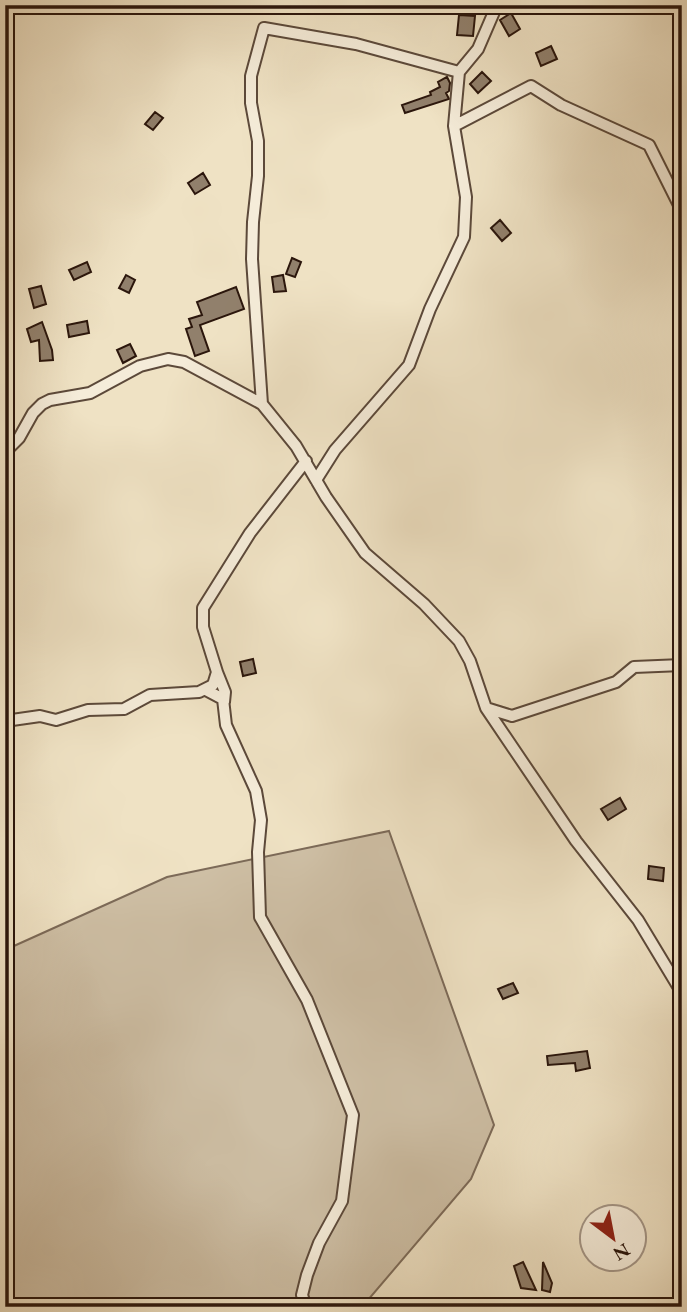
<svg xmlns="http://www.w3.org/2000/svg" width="687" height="1312" font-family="'EB Garamond',serif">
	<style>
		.green { fill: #cebfa5; stroke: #7c6a58; stroke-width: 2 }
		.building { fill: #91806c; stroke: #2b160c; stroke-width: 2 }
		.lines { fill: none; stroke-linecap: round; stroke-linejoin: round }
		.street-casing { stroke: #5c493a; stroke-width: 14 }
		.street { stroke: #f5ecd9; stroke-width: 10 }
	</style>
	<rect width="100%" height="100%" fill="#efe2c4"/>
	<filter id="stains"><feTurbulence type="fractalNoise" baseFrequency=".00286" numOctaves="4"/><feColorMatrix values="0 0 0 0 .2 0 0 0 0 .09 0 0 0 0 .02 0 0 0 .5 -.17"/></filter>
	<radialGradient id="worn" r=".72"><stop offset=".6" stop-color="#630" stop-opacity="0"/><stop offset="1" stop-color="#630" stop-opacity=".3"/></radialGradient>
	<path class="green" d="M389,831L494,1125L471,1179L362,1307H5V950L167,877Z"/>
	<path class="building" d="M511,13L520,29L509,36L500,20Z
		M459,15L475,16L473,36L457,35Z
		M551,46L557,59L541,66L536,53Z
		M482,72L491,81L478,93L470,84Z
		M447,77L450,83L449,91L446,93L449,99L405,113L402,105L431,95L430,92L440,87L438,82Z
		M155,112L163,118L153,130L145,124Z
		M203,173L210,185L195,194L188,183Z
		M500,220L511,233L502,241L491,228Z
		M292,258L301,262L295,277L286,274Z
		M87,262L91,272L74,280L69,270Z
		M126,275L135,280L129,293L119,288Z
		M283,275L286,291L274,292L272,277Z
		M41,286L46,304L34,308L29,289Z
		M236,287L244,309L200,325L209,351L195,356L186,329L192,327L189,319L202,315L197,302Z
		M87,321L89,333L69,337L67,325Z
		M42,322L52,350L53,360L40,361L39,340L31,342L27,329Z
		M130,344L136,356L123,363L117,350Z
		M253,659L256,673L243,676L240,662Z
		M620,798L626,809L608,820L601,809Z
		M649,866L664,868L663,881L648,879Z
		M513,983L518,993L503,999L498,989Z
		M587,1051L590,1068L576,1071L575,1063L548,1065L547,1056Z
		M523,1262L536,1290L521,1288L514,1266Z
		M543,1262L552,1283L550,1292L542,1290Z"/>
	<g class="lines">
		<defs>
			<path id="street" d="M454,126L531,86L561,105L649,145L682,211
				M262,404L252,259L253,222L258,176V141L251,103V76L264,28L356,44L459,72
				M5,452L19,438L33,413L42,404L50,400L90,393L140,366L168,359L184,362L262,404L296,446L326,497L365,553L424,604L459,641L470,661L486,708L576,841L638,920L682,993
				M316,480L335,450L409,365L430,309L464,237L466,197L454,126L459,72L478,49L497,5
				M217,672L225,692L224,702
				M206,690L223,699L226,725L256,791L261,820L258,852L260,917L307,1000L353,1115L342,1201L319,1243L307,1275L302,1295L306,1307
				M486,708L512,716L616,682L634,667L682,665
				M5,721L40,716L56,720L88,710L124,709L150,695L199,692L213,685L217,672L203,627V608L250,533L306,461"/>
		</defs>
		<use href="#street" class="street-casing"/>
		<use href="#street" class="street"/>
	</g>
	<rect width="687" height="1312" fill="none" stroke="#efe2c4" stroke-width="28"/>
	<rect x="7" y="7" width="673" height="1298" fill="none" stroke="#2b160c" stroke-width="3.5"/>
	<rect x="14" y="14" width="659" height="1284" fill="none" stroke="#2b160c" stroke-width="2"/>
	<g transform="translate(613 1238) rotate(148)"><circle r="33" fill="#f5ecd9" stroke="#a49687" stroke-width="2"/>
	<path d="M0-5L12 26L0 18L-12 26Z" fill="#8f2418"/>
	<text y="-10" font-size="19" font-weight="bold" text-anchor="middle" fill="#2b160c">N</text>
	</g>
	<rect width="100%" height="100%" filter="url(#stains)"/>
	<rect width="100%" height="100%" fill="url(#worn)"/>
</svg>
